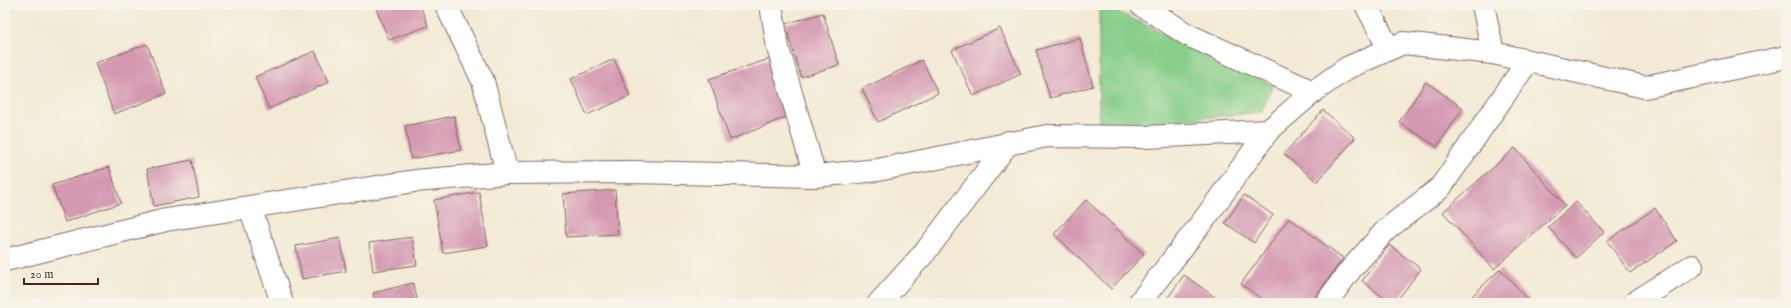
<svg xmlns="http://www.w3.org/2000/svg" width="1791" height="308" font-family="'IM FELL English',serif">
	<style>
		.green { fill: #87ce89; stroke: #68765a }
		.building { fill: #d498b1 }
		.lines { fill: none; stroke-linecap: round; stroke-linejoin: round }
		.street-casing { stroke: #856666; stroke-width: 24 }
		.street { stroke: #fff; stroke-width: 22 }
	</style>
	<rect width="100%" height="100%" fill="#f7f3e8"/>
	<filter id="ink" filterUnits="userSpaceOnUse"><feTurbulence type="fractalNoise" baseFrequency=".025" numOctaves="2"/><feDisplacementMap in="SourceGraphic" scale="8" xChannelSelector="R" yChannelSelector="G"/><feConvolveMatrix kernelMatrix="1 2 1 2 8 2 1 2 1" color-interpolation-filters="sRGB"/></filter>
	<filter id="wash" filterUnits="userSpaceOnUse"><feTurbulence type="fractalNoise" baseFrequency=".012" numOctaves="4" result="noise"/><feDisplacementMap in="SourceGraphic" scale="16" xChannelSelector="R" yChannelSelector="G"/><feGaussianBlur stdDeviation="0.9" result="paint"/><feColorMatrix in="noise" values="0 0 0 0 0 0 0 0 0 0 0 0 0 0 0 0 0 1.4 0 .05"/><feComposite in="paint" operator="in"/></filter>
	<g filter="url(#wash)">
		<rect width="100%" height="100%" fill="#f2ead4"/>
		<path class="green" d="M1099,5H1103L1273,85L1261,112L1099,128Z"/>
		<g id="blocks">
			<path class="building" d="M377,5H420L428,26L389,40L375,6Z
				M823,13L839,65L801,77L785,24Z
				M1000,28L1021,74L973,96L952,50Z
				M1080,38L1093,86L1050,98L1036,50Z
				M147,44L166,94L114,114L95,63Z
				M315,51L329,82L269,109L255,77Z
				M614,59L630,96L587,115L571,79Z
				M769,59L789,116L730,140L709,79Z
				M922,60L938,93L878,122L862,89Z
				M1426,82L1463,108L1437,147L1399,122Z
				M1323,110L1355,138L1317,182L1284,154Z
				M454,116L461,150L411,159L405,126Z
				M1515,148L1565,205L1494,269L1443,212Z
				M192,160L199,197L154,206L147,169Z
				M109,167L121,203L65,222L52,185Z
				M615,190L618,234L566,237L563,194Z
				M479,192L488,246L443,253L434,200Z
				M1244,195L1273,215L1254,243L1225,223Z
				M1086,200L1144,254L1111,289L1054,234Z
				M1576,202L1604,232L1576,258L1548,227Z
				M1655,208L1677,241L1630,273L1607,241Z
				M1289,218L1343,258L1311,303H1267L1241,284Z
				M412,237L417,265L373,271L369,243Z
				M340,238L346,271L302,279L296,246Z
				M1389,245L1421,269L1395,303H1391L1362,281Z
				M1500,269L1532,303H1465Z
				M1184,275L1219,300L1216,303H1164Z
				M413,283L418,303H375L373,293Z
				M1447,296L1455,303H1440Z"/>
		</g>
	</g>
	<g filter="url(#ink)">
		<use href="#blocks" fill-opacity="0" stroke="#856666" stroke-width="1"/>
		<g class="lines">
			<defs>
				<path id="street" d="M446,5L483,81L507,173
					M771,5L778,48L815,176
					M1141,5L1188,35L1313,92
					M1366,5L1389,49
					M1483,5L1493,53
					M250,207L282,303
					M5,260L166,220L415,181L507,173L632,172L815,176L878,170L1047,136L1146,137L1268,131L1313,92L1347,68L1403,43L1493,53L1645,87L1786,57
					M879,303L926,251L1009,142
					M1139,303L1206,217L1268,131
					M1326,303L1351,269L1387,229L1440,188L1528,61
					M1634,303L1692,266"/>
			</defs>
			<use href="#street" class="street-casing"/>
			<use href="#street" class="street"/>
		</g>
	</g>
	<rect width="1791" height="308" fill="none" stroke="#f7f3e8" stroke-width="20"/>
	<path d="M24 278v6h74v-6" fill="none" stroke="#4a1f2b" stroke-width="2"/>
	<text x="30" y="278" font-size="12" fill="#4a1f2b" stroke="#f7f3e8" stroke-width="3" paint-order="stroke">20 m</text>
</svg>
